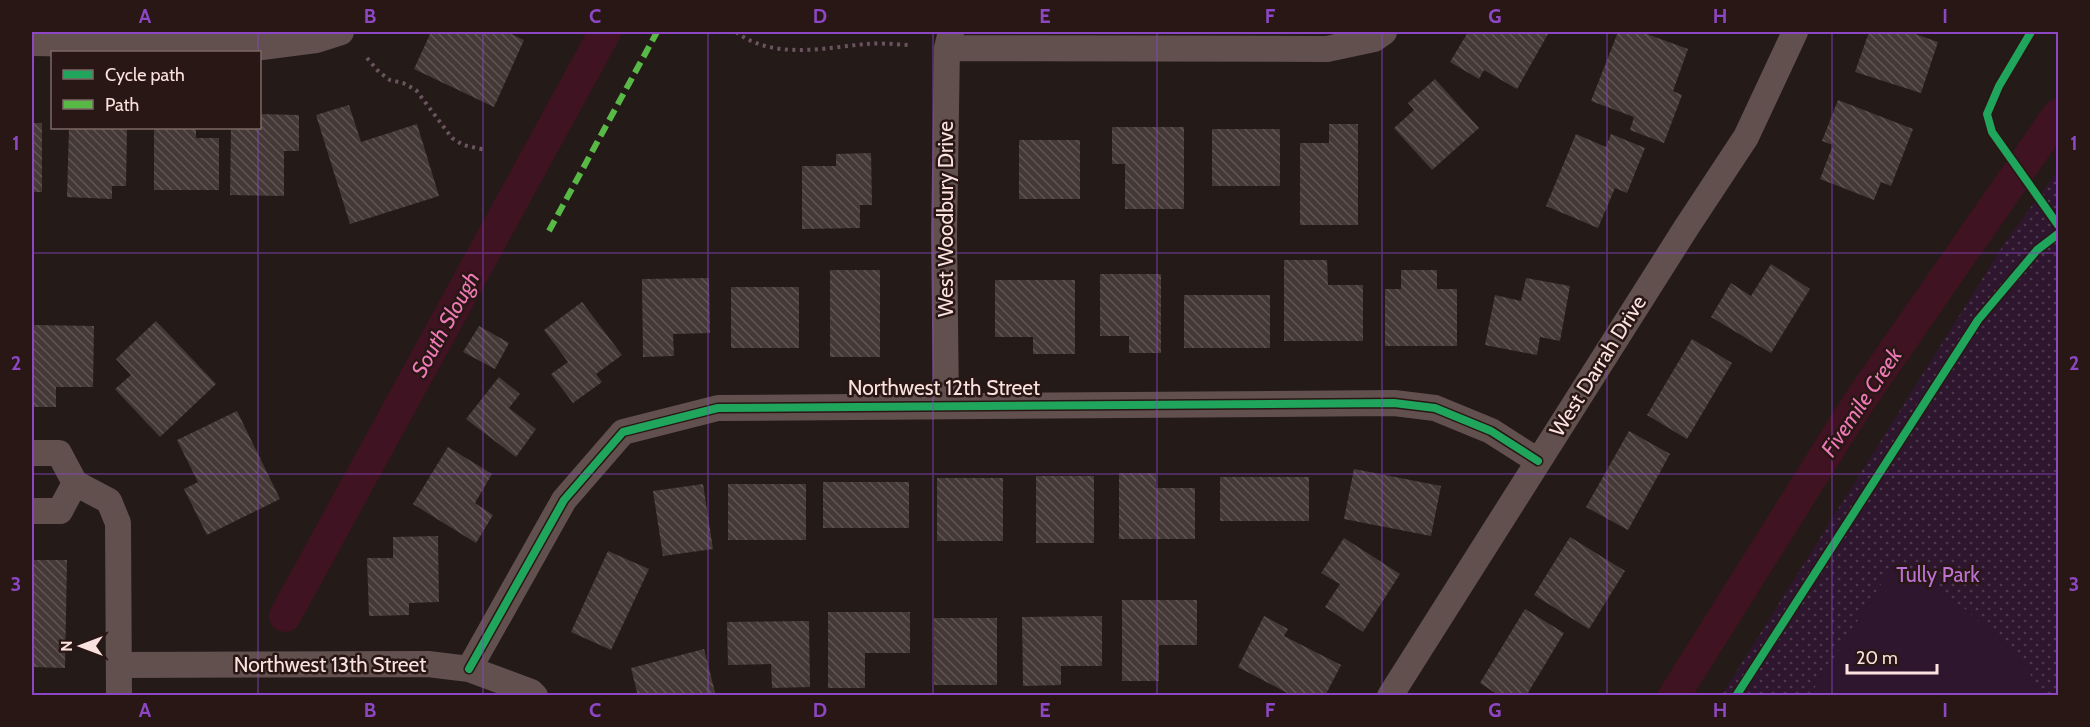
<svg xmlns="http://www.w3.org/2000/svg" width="2090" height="727" font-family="Cabin,sans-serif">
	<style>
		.green { fill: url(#green-dots) }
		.pitch { fill: #2e172e }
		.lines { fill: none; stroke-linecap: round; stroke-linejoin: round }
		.canal { stroke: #401322; stroke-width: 32 }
		.building { fill: url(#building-back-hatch) }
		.path { stroke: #6b545f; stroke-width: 4; stroke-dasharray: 3 4.5; stroke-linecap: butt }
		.minor { stroke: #62504e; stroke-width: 26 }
		.quiet { stroke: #58b947; stroke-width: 6; stroke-dasharray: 12 6; stroke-linecap: butt }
		.cycleway-casing { stroke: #281714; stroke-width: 11 }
		.cycleway { stroke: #20a55d; stroke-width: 8 }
		.grid { fill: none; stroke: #8e47c4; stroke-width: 1.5; stroke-opacity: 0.55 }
		.labels { text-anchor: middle; stroke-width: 5; stroke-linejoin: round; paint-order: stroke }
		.street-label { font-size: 21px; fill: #fbe2de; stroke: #281714 }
		.park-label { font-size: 21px; fill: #bc72d3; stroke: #281714 }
		.water-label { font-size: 22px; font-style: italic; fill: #ee79b6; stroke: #281714 }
		.neatline { fill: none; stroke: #8e47c4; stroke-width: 2 }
		.grid-label { font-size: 20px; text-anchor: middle; font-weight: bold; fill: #8e47c4 }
	</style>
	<defs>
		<pattern id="green-dots" width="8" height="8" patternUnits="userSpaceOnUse" patternTransform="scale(1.5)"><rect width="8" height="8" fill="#2e172e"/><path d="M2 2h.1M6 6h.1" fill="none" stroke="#4d384c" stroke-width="1.8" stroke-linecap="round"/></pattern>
		<pattern id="building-back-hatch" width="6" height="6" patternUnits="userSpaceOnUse" patternTransform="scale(1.5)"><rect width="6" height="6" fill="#443937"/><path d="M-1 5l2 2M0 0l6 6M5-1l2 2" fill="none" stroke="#605554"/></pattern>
	</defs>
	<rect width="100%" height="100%" fill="#241a18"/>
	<path class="green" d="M2058,170V695L1721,696L2006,241Z"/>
	<path class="pitch" d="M1894,564L1927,582L1969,612L2025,666L2043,695H1810Z"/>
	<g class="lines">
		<path class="canal" d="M285,616L605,32
			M1674,696L1858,403L2058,115"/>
	</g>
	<path class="building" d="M431,32H507L524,40L494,107L414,69Z
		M1468,32H1544L1548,34L1517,89L1484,70L1479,79L1450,62Z
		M1618,32H1641L1688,49L1673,91L1682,95L1664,143L1630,130L1634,117L1591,101Z
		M1869,32H1909L1938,42L1921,93L1855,72Z
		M1435,79L1479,128L1432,170L1394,128L1414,110L1408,103Z
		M1838,100L1913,129L1891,186L1881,182L1874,200L1820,179L1833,145L1822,141Z
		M349,105L361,142L417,124L439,196L350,224L316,115Z
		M260,114L299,115V151H284V196L230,195L231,128H260Z
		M32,123H42V192H32Z
		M1329,124H1358V225H1300V143H1329Z
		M1112,127H1184V209H1125V164H1112Z
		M69,128H127L126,186H112V199L67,197Z
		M154,128H196V138H219V190H154Z
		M1212,129H1280V186H1212Z
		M1576,134L1606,147L1611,134L1645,148L1627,193L1615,188L1598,228L1546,206Z
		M1019,140H1080V199H1019Z
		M871,153L872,205H860V228L802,229V166H836V154Z
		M1284,260H1327L1328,285H1363V341H1284Z
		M1771,264L1810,289L1771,353L1711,317L1731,283L1751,296Z
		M830,270H880V357H830Z
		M1401,270H1437V289H1457V346H1385V289H1401Z
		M1100,274H1161V353H1129V336H1100Z
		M709,278L710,333L673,334L674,356L643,357L642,279Z
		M1526,278L1570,286L1560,341L1540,337L1537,355L1485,345L1495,295L1521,301Z
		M995,280H1075V354H1033V337H995Z
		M731,287H799V348H731Z
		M1184,295H1270V348H1184Z
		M582,302L622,355L596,374L602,382L573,403L551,374L568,362L544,330Z
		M156,321L216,384L160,437L115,389L131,375L116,359Z
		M32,325L94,326L93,387H56V407H32Z
		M479,326L509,343L495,369L463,352Z
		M1692,339L1732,363L1687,439L1647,415Z
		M499,377L520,394L509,408L536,429L516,457L466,419Z
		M237,411L280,499L207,535L184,489L198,482L177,440Z
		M1629,431L1670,454L1628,530L1586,507Z
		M448,447L492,474L475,503L493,515L476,543L413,504Z
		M1354,469L1441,486L1431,536L1344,519Z
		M1119,473H1156V488H1195V539H1119Z
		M1036,476H1094V543H1036Z
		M1220,477H1309V521H1220Z
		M937,478H1003V541H937Z
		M823,482H909V528H823Z
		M703,484L713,549L663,556L653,491Z
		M728,484H806V540H728Z
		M438,536L439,602L409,603V615L369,616L367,558H393V537Z
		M1570,537L1625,571L1589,629L1534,595Z
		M1344,538L1400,574L1363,632L1325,607L1340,584L1321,573Z
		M608,551L649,569L611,650L571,632Z
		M32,560H67L65,668L32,667Z
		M1122,600H1197V645H1159V681H1122Z
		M1525,609L1564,633L1526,696H1500L1480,683Z
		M828,612H910V653H865V688H828Z
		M1102,616V666H1061V685L1023,686L1022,617Z
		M1264,616L1288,629L1284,636L1341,665L1325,696H1293L1238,667Z
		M934,618H997V685H934Z
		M809,621L810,687L772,688L771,664L728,665L727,622Z
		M704,649L716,696H638L631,668Z"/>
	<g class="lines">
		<path class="path" d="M736,32C774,60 823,48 866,44C879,43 894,44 908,45
			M367,58L379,72L390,80L403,83L416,90L452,138L463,145L486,150"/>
		<path class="minor" d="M32,43L262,47L316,40L341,32
			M947,48L1327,49L1374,39L1384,32
			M946,406L944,234L947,48L951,32
			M32,453H59L75,483
			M75,483L109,501L118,523L119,696
			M32,511H60L75,483
			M119,665L428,664L469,669L531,692L535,696
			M469,669L564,500L623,432L718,408L1394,403L1435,408L1491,431L1538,461
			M1390,696L1686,228L1746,137L1795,32"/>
		<path class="quiet" d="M549,231L657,32"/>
		<defs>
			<path id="cycleway" d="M2031,32L1999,86L1987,114L1992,132L2058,225
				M469,669L564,500L623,432L718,408L1394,403L1435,408L1491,431L1538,461
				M1736,696L1978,320L2037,250L2058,234"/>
		</defs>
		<use href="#cycleway" class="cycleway-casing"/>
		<use href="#cycleway" class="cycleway"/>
	</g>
	<path class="grid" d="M258,32V52M483,32V696M708,32V696M933,32V696M1157,32V696M1382,32V696M1607,32V696M1832,32V696M258,128V696M32,253H2058M32,474H2058"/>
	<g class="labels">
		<g class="street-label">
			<text transform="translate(946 219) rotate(-90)" y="7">West Woodbury Drive</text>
			<text transform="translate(1598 366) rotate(-58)" y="7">West Darrah Drive</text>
			<text x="944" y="395">Northwest 12th Street</text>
			<text x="330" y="672">Northwest 13th Street</text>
		</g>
		<g class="park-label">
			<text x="1938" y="582">Tully Park</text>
		</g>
		<g class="water-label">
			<text transform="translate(445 324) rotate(-61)" y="8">South Slough</text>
			<text transform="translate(1861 402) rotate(-56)" y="8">Fivemile Creek</text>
		</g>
	</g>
	<rect width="2090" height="727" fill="none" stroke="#281714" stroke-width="66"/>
	<rect x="51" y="51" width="210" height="78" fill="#281714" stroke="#7c6865" stroke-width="1.5"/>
	<rect x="63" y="70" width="30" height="9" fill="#20a55d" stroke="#7c6865" stroke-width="1.5"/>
	<text x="105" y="81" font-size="18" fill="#fbe2de">Cycle path</text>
	<rect x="63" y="100" width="30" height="9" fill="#58b947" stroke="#7c6865" stroke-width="1.5"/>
	<text x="105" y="111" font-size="18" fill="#fbe2de">Path</text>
	<g transform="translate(81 646) rotate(270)" stroke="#281714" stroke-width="4.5" paint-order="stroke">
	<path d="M0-4.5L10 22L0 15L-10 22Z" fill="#fbe2de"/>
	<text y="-9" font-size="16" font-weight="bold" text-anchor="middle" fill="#fbe2de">N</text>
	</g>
	<path d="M1847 664v9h90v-9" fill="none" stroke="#fbe2de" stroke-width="3"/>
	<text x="1856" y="664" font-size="18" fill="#fbe2de" stroke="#281714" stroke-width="4.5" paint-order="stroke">20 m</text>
	<rect x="33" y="33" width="2024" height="661" class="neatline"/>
	<g class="grid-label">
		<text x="145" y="23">A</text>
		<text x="370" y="23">B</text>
		<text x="595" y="23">C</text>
		<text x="820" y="23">D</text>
		<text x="1045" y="23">E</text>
		<text x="1270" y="23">F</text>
		<text x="1495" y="23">G</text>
		<text x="1720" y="23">H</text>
		<text x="1945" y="23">I</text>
		<text x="16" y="150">1</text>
		<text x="2074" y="150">1</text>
		<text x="16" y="370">2</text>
		<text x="2074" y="370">2</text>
		<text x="16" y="591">3</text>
		<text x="2074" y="591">3</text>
		<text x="145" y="717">A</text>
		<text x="370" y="717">B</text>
		<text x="595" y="717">C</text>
		<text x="820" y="717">D</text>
		<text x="1045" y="717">E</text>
		<text x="1270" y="717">F</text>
		<text x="1495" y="717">G</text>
		<text x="1720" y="717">H</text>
		<text x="1945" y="717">I</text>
	</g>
</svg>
